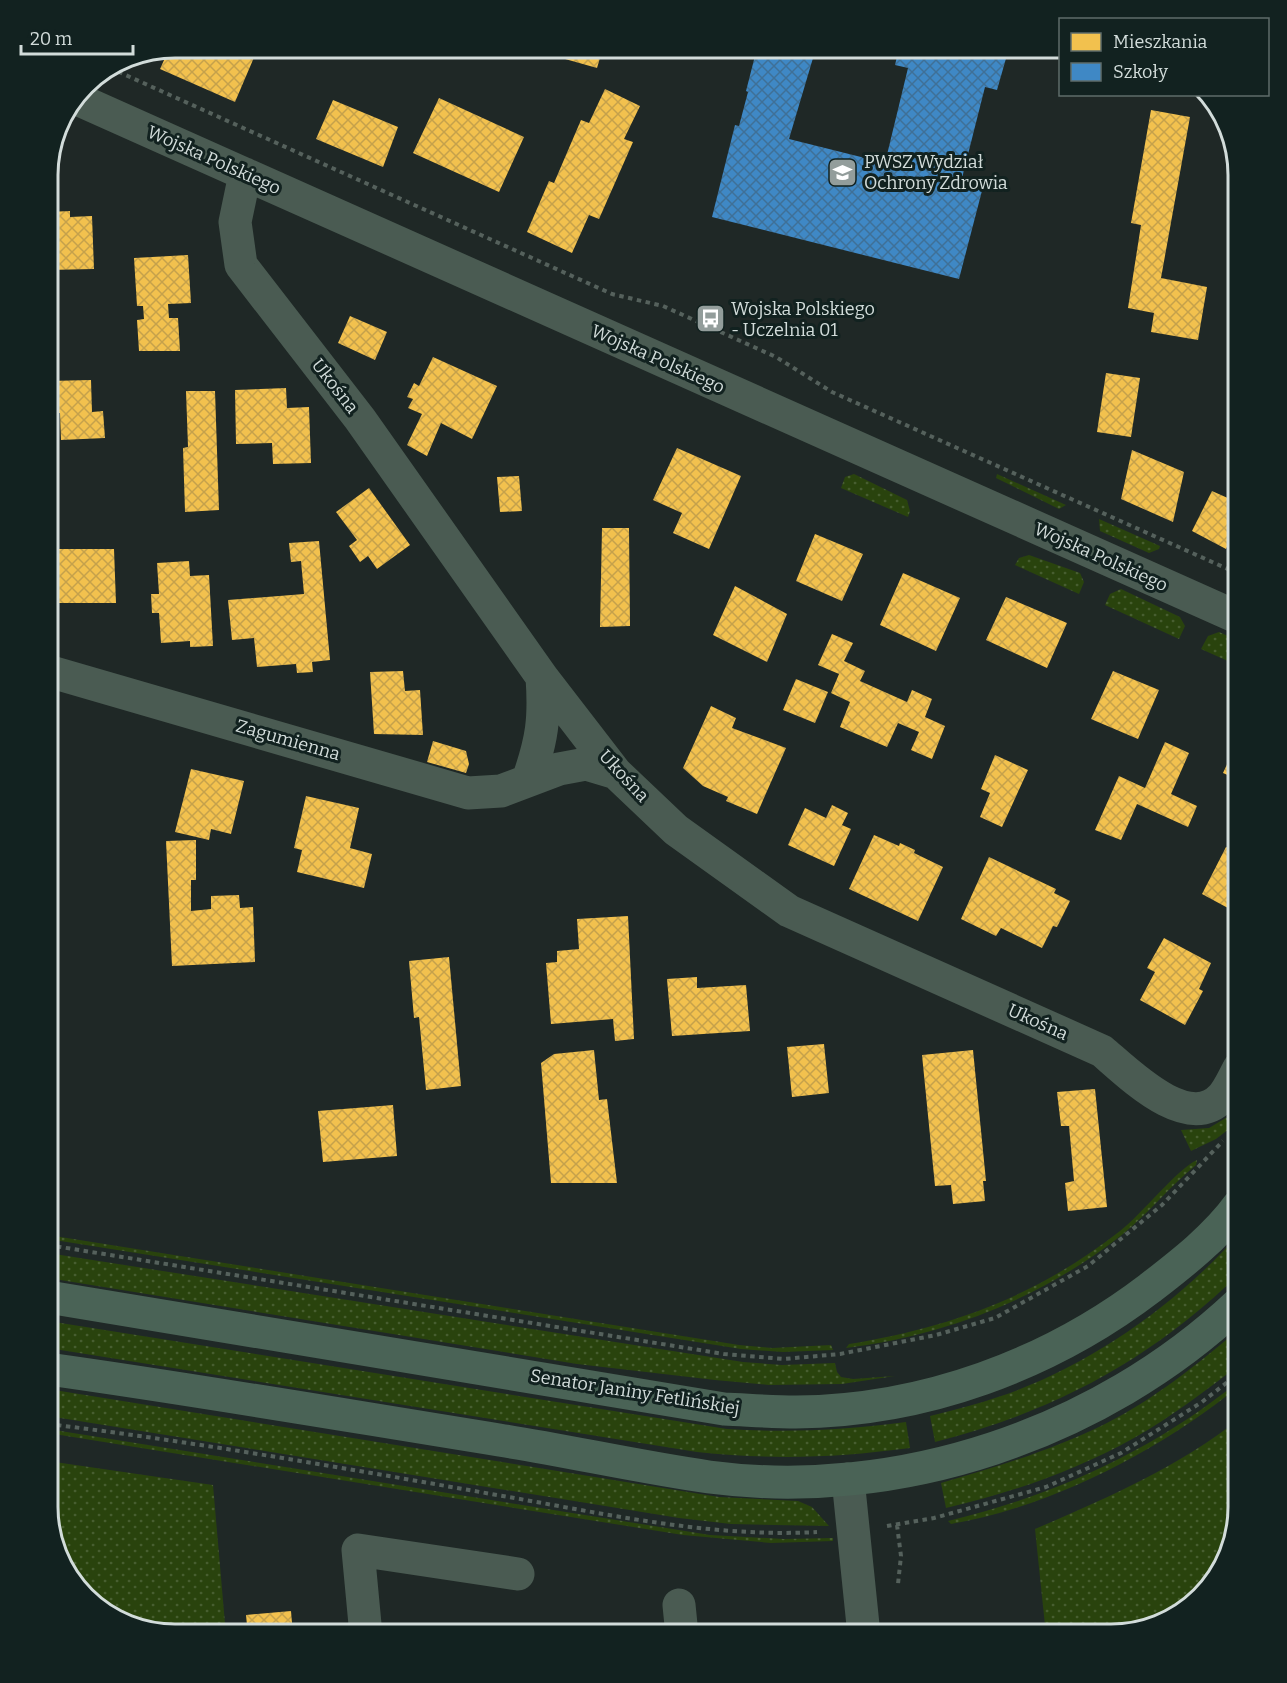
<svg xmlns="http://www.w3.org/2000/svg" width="1287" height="1683" font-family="Bitter,serif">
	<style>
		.grass { fill: url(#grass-dots) }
		.homes { fill: url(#homes-cross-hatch) }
		.schools { fill: url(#schools-cross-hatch) }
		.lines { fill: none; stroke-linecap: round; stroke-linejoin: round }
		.path { stroke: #55615c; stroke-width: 4; stroke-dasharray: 4.5 4.5; stroke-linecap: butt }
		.minor { stroke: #4a5b52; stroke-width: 33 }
		.major { stroke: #4a6356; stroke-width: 33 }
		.labels { text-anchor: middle; stroke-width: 6; stroke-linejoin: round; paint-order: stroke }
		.street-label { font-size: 18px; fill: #d2dcda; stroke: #122220 }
		.poi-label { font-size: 18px; fill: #d2dcda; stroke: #122220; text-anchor: start }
		.rim { fill: none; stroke: #d2dcda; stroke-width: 3 }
	</style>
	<defs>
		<pattern id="grass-dots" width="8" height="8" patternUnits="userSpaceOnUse" patternTransform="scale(1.5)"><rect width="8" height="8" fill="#29430d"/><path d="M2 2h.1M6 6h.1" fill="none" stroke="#475e30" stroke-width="1.8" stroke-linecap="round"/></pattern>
		<pattern id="homes-cross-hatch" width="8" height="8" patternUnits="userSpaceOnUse" patternTransform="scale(1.5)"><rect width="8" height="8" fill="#f2c14e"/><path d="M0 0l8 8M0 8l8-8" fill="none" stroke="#c5a14b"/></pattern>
		<pattern id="schools-cross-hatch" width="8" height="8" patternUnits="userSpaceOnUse" patternTransform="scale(1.5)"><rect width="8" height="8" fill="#3f88c5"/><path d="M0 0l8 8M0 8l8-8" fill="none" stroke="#3f7097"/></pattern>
	</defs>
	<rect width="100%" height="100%" fill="#1f2826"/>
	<path class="grass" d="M854,474L907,500L910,511L908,517L841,488L845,477Z
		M997,474L1066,505L1059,509L996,478Z
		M1099,519L1160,546L1159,549L1149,553L1100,531Z
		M1029,555L1080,573L1084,582L1079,594L1015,565L1019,558Z
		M1121,589L1180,617L1185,626L1179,639L1105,605L1110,594Z
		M1219,632L1239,641V666L1201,649L1208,636Z
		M1229,1116L1238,1122L1216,1139L1191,1151L1181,1130L1209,1128Z
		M1197,1160L1196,1165C1170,1186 1149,1213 1123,1234C1042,1298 948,1335 846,1348L849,1344C952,1327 1037,1296 1120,1231C1142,1214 1177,1169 1197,1160Z
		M1239,1234V1274C1151,1360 1053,1412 935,1442L930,1416C954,1410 978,1404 1001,1396C1090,1366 1177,1304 1239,1234Z
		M48,1235L739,1345L772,1348L831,1345L833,1350L783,1352L741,1349L48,1239Z
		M48,1253L743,1362L782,1365L835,1363L837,1372L841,1377L853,1379L895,1376L842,1384L769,1385L715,1380L577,1364L48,1278Z
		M48,1321L727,1429C788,1433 845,1430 906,1422L910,1448C833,1458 774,1460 697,1452L48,1348Z
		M1239,1329V1365C1205,1391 1171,1417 1134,1438C1075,1471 1011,1493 946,1508L941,1483C997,1467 1052,1450 1105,1424C1153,1400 1198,1364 1239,1329Z
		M1239,1381V1386C1161,1450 1051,1507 951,1524L948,1521C1054,1496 1154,1450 1239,1381Z
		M48,1389L719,1497L798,1501L812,1507L829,1526L731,1524L679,1518L48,1416Z
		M1239,1419V1508L1222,1571L1182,1614L1112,1635H1046L1035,1529C1107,1498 1177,1468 1239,1419Z
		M48,1429L710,1535L784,1539L833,1538V1541L771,1543L683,1535L48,1433Z
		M48,1461L213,1485L226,1635H175L112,1618L69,1578L48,1507Z"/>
	<path class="homes" d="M176,48H258L235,102L160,69L169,49Z
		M561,48H603L597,68L558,57Z
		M605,89L640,106L624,139L633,142L599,219L589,215L572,253L527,232L549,181L554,183L581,120L589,123Z
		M439,98L524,137L499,192L413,153Z
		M333,100L398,127L383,167L316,139Z
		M1151,110L1190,117L1161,278L1207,287L1198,340L1151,332L1154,313L1128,308L1141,225L1131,223Z
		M70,211V217L92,216L94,269L48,270V212Z
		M188,255L191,303L168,304L169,318H178L180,351H139L137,320L144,319L143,306H137L134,258Z
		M350,316L387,332L375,360L338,343Z
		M433,357L497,386L472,439L441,423L427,456L407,445L422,414L408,408L413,399L407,397L414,383L419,386Z
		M1106,373L1140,378L1131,437L1097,432Z
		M91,380L92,412L103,411L105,438L61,440L60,413H48V381Z
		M286,388L287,408L309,407L311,463L273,464L272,443L236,444L235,390Z
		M186,391H215L219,510L185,512L183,448L188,447Z
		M677,448L741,476L709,549L673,533L682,513L653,500Z
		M1132,450L1184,472L1173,522L1121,499Z
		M519,476L522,511L500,512L497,477Z
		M369,488L410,545L377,569L368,556L360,562L349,546L357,540L336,512Z
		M1212,491L1239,503V522L1226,549L1192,531Z
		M602,528H629L630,626L600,627Z
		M815,534L863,554L842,601L796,581Z
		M319,541L330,660L312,662L313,672L297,673L296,664L257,667L254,638L232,640L228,600L304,594L301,561L291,562L289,543Z
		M48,549H114L116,603H48Z
		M189,561L190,576L209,575L213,646L190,647V641L161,643L159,613H152L151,594H159L157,563Z
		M903,573L960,598L936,651L880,625Z
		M735,586L787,614L767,662L713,635Z
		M1006,597L1067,623L1047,668L986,640Z
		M832,634L853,643L844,661L865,671L860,681L907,702L912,690L932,699L925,717L945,726L932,759L911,750L919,732L898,723L887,747L840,727L850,702L831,693L839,674L818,665Z
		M403,671L405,691L420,690L423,735L374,734L370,672Z
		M1113,671L1159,690L1138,739L1091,719Z
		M796,679L828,692L815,723L783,710Z
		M711,706L736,718L732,728L786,748L757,814L726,801L728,797L703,786L683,768Z
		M48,709H51L54,750H48Z
		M1239,738V780L1223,773Z
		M433,741L466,751L469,764L466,773L427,762Z
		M1165,742L1189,753L1171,794L1197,806L1188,827L1137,804L1121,840L1095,830L1119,776L1145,788Z
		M995,755L1028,770L1002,827L980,817L990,793L981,789Z
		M191,769L244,781L231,834L211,829L209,840L175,832Z
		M306,796L359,808L350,848L372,854L364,888L297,872L302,850L294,848Z
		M832,805L848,813L842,825L851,829L834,866L788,845L805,808L826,818Z
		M874,835L899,846L900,843L915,850L914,853L943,867L918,921L849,889Z
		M196,840V880H191V911L211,909V896L239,895L240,908L253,907L255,962L172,966L166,841Z
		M1226,847L1239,854V914L1202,894Z
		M989,857L1056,889L1054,893L1070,901L1057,927L1053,926L1042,948L1001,928L996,936L961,919Z
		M628,916L634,1039L615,1041L613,1019L551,1024L546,963L557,962V951L579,949L577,919Z
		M1164,938L1211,963L1199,989L1203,991L1185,1025L1140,1000L1155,972L1147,968Z
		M449,957L461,1086L426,1090L419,1017L414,1018L409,961Z
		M697,977V988L746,985L750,1031L672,1036L667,979Z
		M824,1044L829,1093L792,1097L787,1047Z
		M594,1050L599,1100L607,1099L617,1183H551L541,1063L554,1054Z
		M973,1050L986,1181H983L985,1201L953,1204L951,1185L935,1186L922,1055Z
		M1095,1089L1107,1207L1068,1211L1065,1183L1074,1181L1069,1126H1061L1057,1092Z
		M393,1105L397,1156L323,1162L318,1111Z
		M291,1611L293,1635H248L246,1615Z
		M457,1629L489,1634V1635H456Z"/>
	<path class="schools" d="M757,48H816L789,139L885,163L908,68L895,65L899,48H1009L997,90L985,87L961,182L983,187L959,279L712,217L735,125L739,126L748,92L746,91Z"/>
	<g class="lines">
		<path class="path" d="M110,68L612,294L663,306L776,357L832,392L1239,574
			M48,1245L724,1354L784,1359L840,1354L936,1335L995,1318L1088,1266L1162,1205L1223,1141
			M48,1424C198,1442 349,1469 497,1495C602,1513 710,1538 817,1532
			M897,1525L901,1556L898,1584
			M887,1526L934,1518L1046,1487L1121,1453L1202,1402L1239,1373"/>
		<path class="minor" d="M77,99L1239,618
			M245,174L235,222L241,265L360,419L542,677L616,773L676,830L789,911L1102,1051C1128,1073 1188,1134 1222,1097C1229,1089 1234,1077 1239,1068
			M48,671L468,793L501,791L559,769L586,764L616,773
			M528,780C542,740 545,719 542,677
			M848,1479L864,1635
			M679,1605L682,1635
			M366,1635L358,1550L518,1574"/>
		<path class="major" d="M48,1297L724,1409C748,1410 772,1412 796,1412C924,1411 1049,1365 1150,1288C1181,1264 1216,1237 1239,1205
			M48,1369C199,1390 349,1416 499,1440C569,1451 639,1467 709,1477C899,1502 1100,1434 1239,1303"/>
	</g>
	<defs>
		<symbol id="university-square" viewBox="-11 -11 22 22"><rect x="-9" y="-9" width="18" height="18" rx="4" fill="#939d9b" stroke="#122220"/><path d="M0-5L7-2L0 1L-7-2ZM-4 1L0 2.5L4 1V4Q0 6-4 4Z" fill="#fff"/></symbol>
		<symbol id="bus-square" viewBox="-11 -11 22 22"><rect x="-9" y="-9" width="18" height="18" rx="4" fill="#939d9b" stroke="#122220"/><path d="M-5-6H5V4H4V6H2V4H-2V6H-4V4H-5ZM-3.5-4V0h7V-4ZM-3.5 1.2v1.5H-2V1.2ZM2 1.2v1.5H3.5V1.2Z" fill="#fff"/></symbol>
	</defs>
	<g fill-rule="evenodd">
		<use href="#university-square" x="826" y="156" width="33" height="33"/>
		<use href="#bus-square" x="694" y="302" width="33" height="33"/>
	</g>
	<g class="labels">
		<g class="street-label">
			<text transform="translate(214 160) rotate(24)" y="6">Wojska Polskiego</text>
			<text transform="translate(658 359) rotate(24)" y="6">Wojska Polskiego</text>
			<text transform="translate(335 386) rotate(52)" y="6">Ukośna</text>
			<text transform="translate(1101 557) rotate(24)" y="6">Wojska Polskiego</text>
			<text transform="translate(288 740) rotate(16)" y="6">Zagumienna</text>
			<text transform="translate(624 776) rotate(47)" y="6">Ukośna</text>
			<text transform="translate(1038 1022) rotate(24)" y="6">Ukośna</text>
			<text transform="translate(635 1392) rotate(9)" y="6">Senator Janiny Fetlińskiej</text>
		</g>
		<g class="poi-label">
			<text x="864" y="168">PWSZ Wydział<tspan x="864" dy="21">Ochrony Zdrowia</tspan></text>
			<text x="731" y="315">Wojska Polskiego<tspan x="731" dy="21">- Uczelnia 01</tspan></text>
		</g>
	</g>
	<path d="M0 0H1287V1683H0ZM175 58H1111A117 117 0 0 1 1228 175V1507A117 117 0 0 1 1111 1624H175A117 117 0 0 1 58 1507V175A117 117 0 0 1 175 58Z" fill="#122220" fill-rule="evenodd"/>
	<path class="rim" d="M175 58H1111A117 117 0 0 1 1228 175V1507A117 117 0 0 1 1111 1624H175A117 117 0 0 1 58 1507V175A117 117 0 0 1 175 58Z"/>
	<rect x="1059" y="18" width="210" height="78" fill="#122220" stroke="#5f6c6a" stroke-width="1.5"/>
	<rect x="1071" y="33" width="30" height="18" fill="#f2c14e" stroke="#5f6c6a" stroke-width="1.5"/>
	<text x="1113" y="48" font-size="18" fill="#d2dcda">Mieszkania</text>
	<rect x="1071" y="63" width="30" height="18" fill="#3f88c5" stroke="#5f6c6a" stroke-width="1.5"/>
	<text x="1113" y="78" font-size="18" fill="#d2dcda">Szkoły</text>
	<path d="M21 45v9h112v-9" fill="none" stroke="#d2dcda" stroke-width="3"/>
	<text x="30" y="45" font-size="18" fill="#d2dcda" stroke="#122220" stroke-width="4.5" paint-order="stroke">20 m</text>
</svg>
